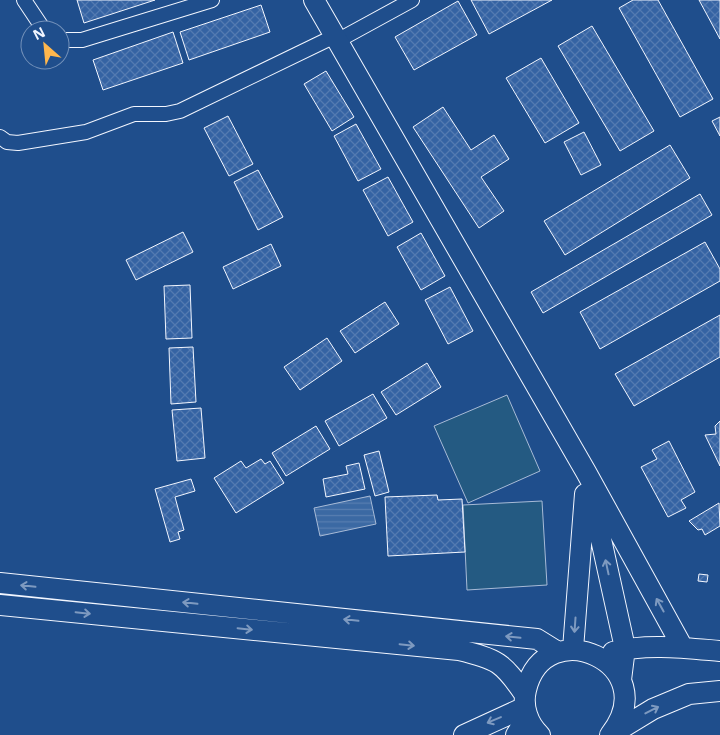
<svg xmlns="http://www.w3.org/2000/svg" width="720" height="735" font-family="'Noto Sans',sans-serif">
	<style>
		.pitch { fill: #245a82; stroke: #a8bbd7 }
		.water { fill: url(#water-rules); stroke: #a8bbd7 }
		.building { fill: url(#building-cross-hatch); stroke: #f2f6ff }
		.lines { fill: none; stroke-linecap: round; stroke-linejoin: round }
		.street-casing { stroke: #f2f6ff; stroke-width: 16 }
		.secondary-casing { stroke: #f2f6ff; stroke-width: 22 }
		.street { stroke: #1f4e8c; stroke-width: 14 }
		.secondary { stroke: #1f4e8c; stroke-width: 20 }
		.oneway { stroke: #7e9ac0 }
	</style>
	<defs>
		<pattern id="water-rules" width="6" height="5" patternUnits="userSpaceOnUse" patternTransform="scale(1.25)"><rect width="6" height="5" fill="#3b69a3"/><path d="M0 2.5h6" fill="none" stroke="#587fb1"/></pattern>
		<pattern id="building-cross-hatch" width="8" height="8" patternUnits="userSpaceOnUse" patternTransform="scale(1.25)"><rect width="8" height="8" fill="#3563a3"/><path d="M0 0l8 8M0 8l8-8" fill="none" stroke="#537ab1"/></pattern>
	</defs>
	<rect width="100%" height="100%" fill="#1f4e8c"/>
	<path class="pitch" d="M507,395L540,471L468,503L434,426Z
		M542,501L547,585L467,590L463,505Z"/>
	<path class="water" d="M370,496L376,524L320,536L314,508Z"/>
	<path class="building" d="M77,0H155L84,23Z
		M471,0H552L489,34Z
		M633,0H658L713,99L680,117L619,8Z
		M699,0H720V39Z
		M458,1L477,35L414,70L395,37Z
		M261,5L270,32L189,60L180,32Z
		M592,26L654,131L620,151L558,46Z
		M173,32L183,63L103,90L93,60Z
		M541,58L579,123L545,143L506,78Z
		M326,71L354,117L332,131L304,84Z
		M443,107L471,150L494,135L509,159L481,177L504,211L479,228L413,127Z
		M228,116L253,164L229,176L204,128Z
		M720,117V136L712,121Z
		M356,124L381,169L358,181L334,136Z
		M584,132L601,165L581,175L564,142Z
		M670,145L690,178L565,255L544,221Z
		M258,170L283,217L258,230L234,182Z
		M388,177L413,222L388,236L363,190Z
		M700,194L712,215L543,313L531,292Z
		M183,232L193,252L136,280L126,260Z
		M421,233L445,276L421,290L397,247Z
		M705,242L720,269V281L600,349L580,312Z
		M271,244L281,266L233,289L223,267Z
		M190,285L192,338L166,339L164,286Z
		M450,287L473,331L448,344L425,300Z
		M385,302L399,324L355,353L340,331Z
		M720,315V357L634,406L615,374Z
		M327,338L342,361L300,390L284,367Z
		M193,347L196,402L171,404L169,348Z
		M427,363L441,387L396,415L381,392Z
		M373,394L387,418L339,446L325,421Z
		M201,408L205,458L177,461L172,410Z
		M720,421V466L705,435L716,434L715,426Z
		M316,426L330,449L286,476L272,453Z
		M669,441L695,492L681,500L686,508L668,517L641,467L657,459L652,450Z
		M379,451L389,492L375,496L364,455Z
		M261,459L265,464L270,461L284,483L236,513L214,478L241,461L246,468Z
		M359,463L365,489L326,497L323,479L348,474L346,466Z
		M191,479L195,491L175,497L184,530L178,532L180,539L170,542L155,489Z
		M437,495L438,500L462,499L465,552L388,556L385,497Z
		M719,503L720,526L705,535L702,529L698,530L689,521Z
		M699,574L708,575L707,582L698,581Z"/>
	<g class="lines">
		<defs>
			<path id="street" d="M24,0L44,30
				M60,40H82L212,0
				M337,41L412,0
				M0,137L7,142L18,143L86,132L134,114H166L180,111L335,36"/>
			<path id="secondary" d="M314,0L586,472L683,648
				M591,494L625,648L621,680
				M0,583L537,639L558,652
				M0,605L459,650C497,659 503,662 525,695
				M573,649L585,494
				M613,652C646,643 686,648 720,651
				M612,734L653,709L689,694L720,691
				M464,735L525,707
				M516,735L527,717
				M540,735C528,724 522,706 526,690C545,610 666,664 610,735"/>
		</defs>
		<use href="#street" class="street-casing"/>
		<use href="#secondary" class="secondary-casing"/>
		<use href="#street" class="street"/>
		<use href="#secondary" class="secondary"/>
	</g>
	<defs><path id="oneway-shaft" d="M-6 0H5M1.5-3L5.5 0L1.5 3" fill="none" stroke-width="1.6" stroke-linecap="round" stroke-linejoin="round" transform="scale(1.25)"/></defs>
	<g class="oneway">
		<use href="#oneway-shaft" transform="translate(607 567) rotate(-102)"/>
		<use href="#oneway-shaft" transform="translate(28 586) rotate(-174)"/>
		<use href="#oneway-shaft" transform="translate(190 603) rotate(-174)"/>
		<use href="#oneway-shaft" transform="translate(660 605) rotate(-119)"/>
		<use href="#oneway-shaft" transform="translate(83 613) rotate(6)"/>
		<use href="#oneway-shaft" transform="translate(351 620) rotate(-174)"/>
		<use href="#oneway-shaft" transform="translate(575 625) rotate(94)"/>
		<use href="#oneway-shaft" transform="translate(245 629) rotate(6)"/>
		<use href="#oneway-shaft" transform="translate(513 637) rotate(-174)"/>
		<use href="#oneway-shaft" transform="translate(407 645) rotate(6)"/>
		<use href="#oneway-shaft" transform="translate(652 710) rotate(-27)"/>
		<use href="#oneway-shaft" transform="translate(494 720) rotate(157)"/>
	</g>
	<g transform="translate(45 45) rotate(333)"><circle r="24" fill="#1f4e8c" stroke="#7391ba"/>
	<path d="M0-4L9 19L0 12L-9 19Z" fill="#ffb74d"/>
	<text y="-8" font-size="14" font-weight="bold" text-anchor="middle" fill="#f2f6ff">N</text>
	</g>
</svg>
